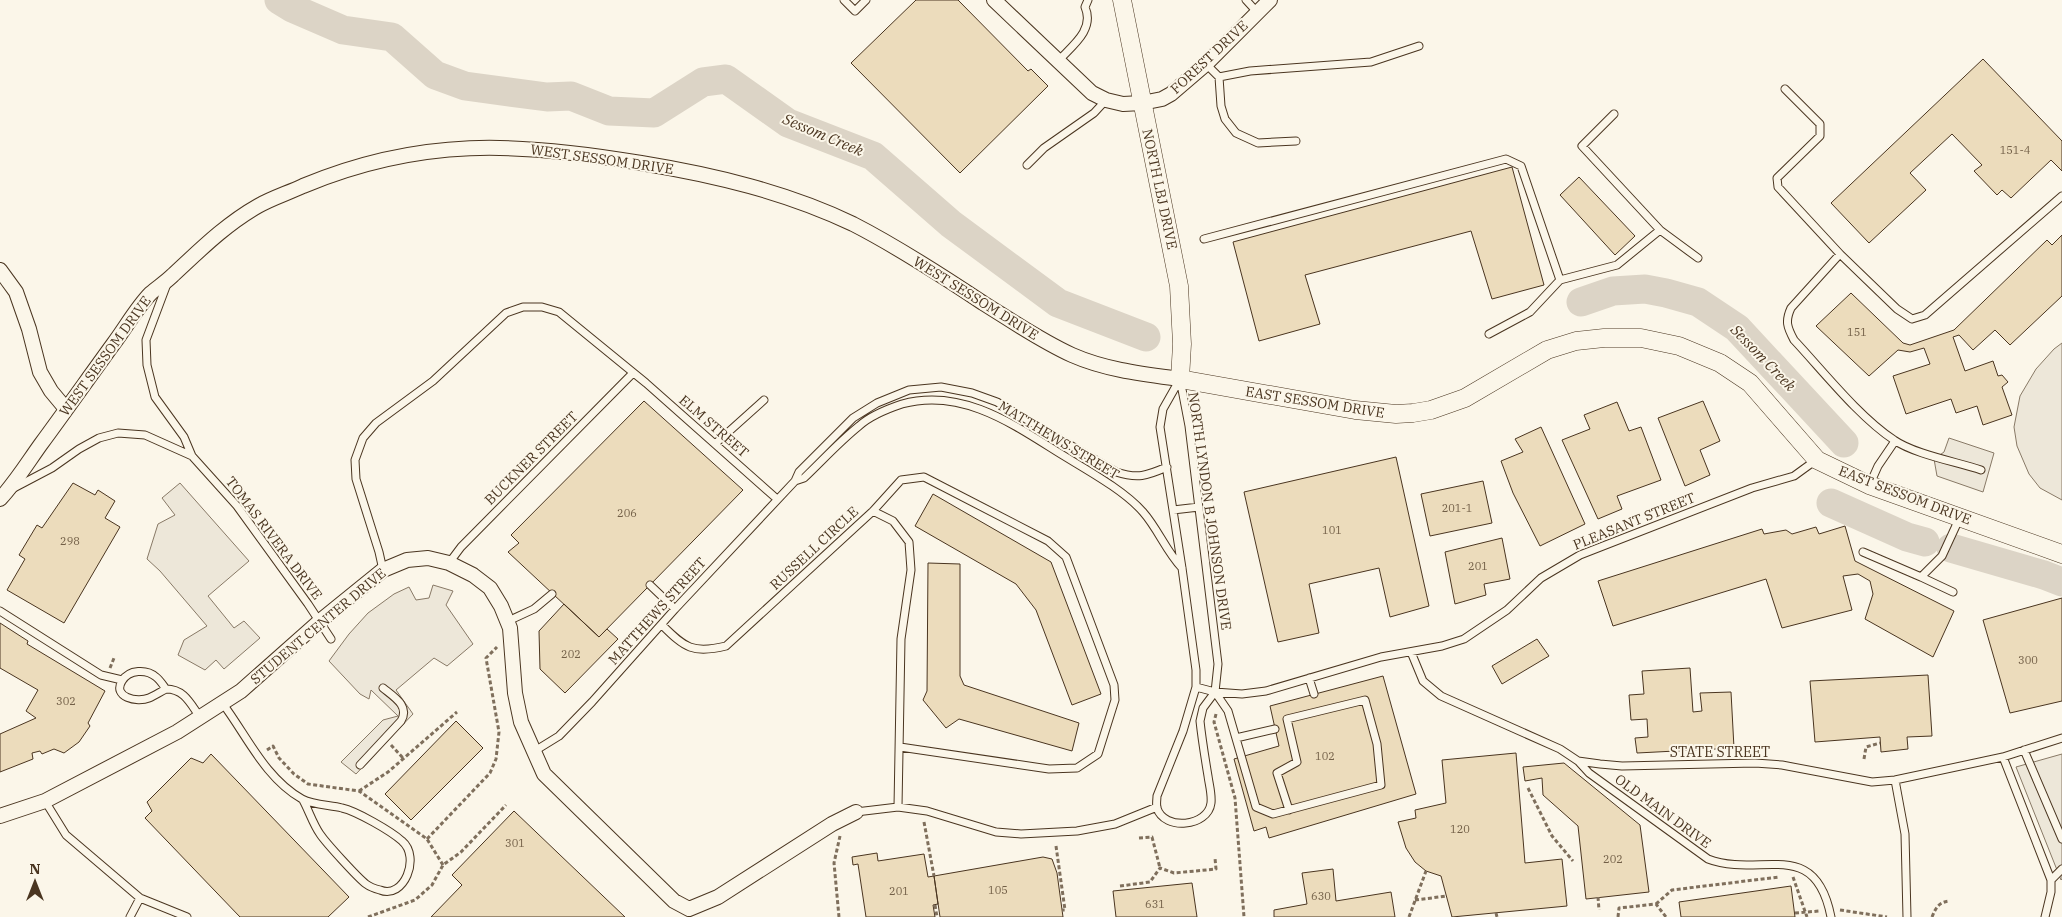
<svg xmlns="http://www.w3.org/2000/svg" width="2062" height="917" font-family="'IBM Plex Serif',serif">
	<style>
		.parking { fill: #ede7d9; stroke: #887966 }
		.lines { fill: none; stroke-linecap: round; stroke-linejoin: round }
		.river { stroke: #dcd4c6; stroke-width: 29 }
		.building { fill: #ecdcbc; stroke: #4a3520 }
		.service-casing { stroke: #4a3520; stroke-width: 9 }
		.minor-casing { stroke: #4a3520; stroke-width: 16 }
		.tertiary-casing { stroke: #4a3520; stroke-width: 19 }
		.path { stroke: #7f6f5c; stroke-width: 3; stroke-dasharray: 4 2.5; stroke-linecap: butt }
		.service { stroke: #fbf6e9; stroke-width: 7 }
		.minor { stroke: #fbf6e9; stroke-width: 14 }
		.tertiary { stroke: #fbf6e9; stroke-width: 18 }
		.labels { text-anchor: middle; stroke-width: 4; stroke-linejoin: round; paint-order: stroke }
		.number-label { font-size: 11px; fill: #725f47 }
		.street-label { font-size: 14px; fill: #4a3520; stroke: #fbf6e9 }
		.water-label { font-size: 15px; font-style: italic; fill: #4a3520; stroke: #fbf6e9 }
	</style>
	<rect width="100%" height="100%" fill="#fbf6e9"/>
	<path class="parking" d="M2062,343V500L2040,488L2029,474L2017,446L2014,427L2020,396L2036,369L2054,349Z
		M1949,438L1994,453L1983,492L1937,476L1934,459L1944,452Z
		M180,483L249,561L208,596L234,628L244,621L260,638L224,669L216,660L205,670L178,655L184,640L207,626L160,571L147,559L158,524L175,515L162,498Z
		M433,585L453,591L446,605L473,644L447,666L434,658L396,690L413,714L356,774L341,762L383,720L398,716L371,690L369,699L360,694L329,661L349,634L368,613L394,594L409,587L416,600L429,598Z
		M2062,754V879L2061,880L2016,767Z"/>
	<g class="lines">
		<path class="river" d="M279,0L292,8L343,30L392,37L435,75L465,86L547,97L571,96L609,111L654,113L703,82L726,79L788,123L873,156L951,224L1058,303L1146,337
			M1581,302L1613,291L1645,289L1666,293L1698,302L1737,328L1844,443
			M1831,503L1907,537L1925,542
			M1951,548L2044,575L2062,582"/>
	</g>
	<path class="building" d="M916,0H958L1028,71L1031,69L1048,86L960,173L851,63Z
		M1983,59L2062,141V171L2051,160L2011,198L2002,190L1997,195L1974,171L1982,165L1952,134L1910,173L1926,190L1869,243L1831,203Z
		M1512,167L1544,285L1492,299L1471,231L1305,275L1320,324L1259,341L1233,242Z
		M1579,177L1635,236L1615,255L1560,195Z
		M2062,235V296L2010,345L1995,330L1973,350L1959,335L1953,337L1965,371L1993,361L1998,376L2002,375L2008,382L2002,387L2012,415L1983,425L1977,406L1956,413L1951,399L1906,414L1893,376L1930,364L1924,348L1910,352L1898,350L1869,376L1816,326L1851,293L1903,343L1910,345L1954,330L2047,240L2052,245Z
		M644,401L743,490L599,637L508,552L519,543L511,535Z
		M1703,401L1720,441L1700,450L1710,475L1685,486L1658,418Z
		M1617,402L1629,431L1641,427L1661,480L1617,496L1622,509L1598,519L1562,440L1590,429L1584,415Z
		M1541,427L1585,524L1540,546L1513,493L1501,461L1523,452L1515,439Z
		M1396,457L1429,606L1390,617L1379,568L1309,584L1319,633L1278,642L1244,492Z
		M1483,481L1492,523L1430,536L1421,494Z
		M73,483L95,495L98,490L115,501L105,518L120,527L64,623L7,590L25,559L19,555L37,525L42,528Z
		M933,494L1051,562L1101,694L1072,705L1036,610L1016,584L915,526Z
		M1845,526L1855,561L1954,611L1933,657L1865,619L1873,594L1870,581L1858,574L1843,576L1852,610L1782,628L1766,579L1613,626L1598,581L1762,529L1764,534L1786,530L1792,534L1816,527L1819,534Z
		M1502,538L1510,579L1484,584L1486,595L1455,604L1445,552Z
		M928,563L960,564V676L964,685L1079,723L1072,751L959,719L946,728L923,700L927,691Z
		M2062,598V701L2010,713L1983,620Z
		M564,604L599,637L607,629L618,639L565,693L540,669L539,631Z
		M0,623L28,641L27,644L105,691L88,723L90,726L79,742L64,753L54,749L42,754L40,751L32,753L33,759L0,772V734L36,718L26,711L38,690L0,668Z
		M1537,639L1549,656L1502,684L1492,666Z
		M1690,668L1693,712L1702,711L1700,693L1731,692L1734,748L1637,753L1635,738L1648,737L1647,719L1631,720L1629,695L1644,694L1642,671Z
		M1928,675L1932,736L1907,737L1908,749L1881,752L1880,737L1815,742L1810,681Z
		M1383,676L1416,794L1269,838L1266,827L1254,831L1234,759L1279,746L1270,706Z
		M456,721L483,748L411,820L385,794Z
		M1516,753L1525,863L1562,859L1567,906L1452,917L1441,876L1426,871L1415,862L1406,848L1398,822L1416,818L1415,810L1446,803L1442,760Z
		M211,754L349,897L328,917H240L145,818L152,811L147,802L191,758L203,763Z
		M1564,763L1640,825L1649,892L1586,899L1578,826L1543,795L1542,778L1525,781L1523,767Z
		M514,811L625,917H431L462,885L452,875Z
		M877,853L878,861L924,854L928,877L934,876L938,904L933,905L935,917H866L858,864L853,865L852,857Z
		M1043,857L1052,859L1057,873L1063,917H940L934,876Z
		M1333,869L1336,901L1391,892L1395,917H1274V910L1307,904L1302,873Z
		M1192,883L1197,917H1116L1113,891Z
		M1791,886L1795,917H1681L1679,902Z"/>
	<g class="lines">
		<defs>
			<path id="service" d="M844,0L855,11L866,0
				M1246,0L1257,12
				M1058,61C1072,46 1095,30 1085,7L1088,0
				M1206,64L1219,77L1250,71L1371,62L1419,46
				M1219,77L1221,106L1225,119L1236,133L1258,143L1296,141
				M1785,89L1820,124V136L1777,178L1778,187L1840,254L1791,308C1785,321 1787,327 1794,340C1823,371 1859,417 1894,440C1914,454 1957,462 1981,470
				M1027,165L1044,148L1094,113L1106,100
				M1660,230L1698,258
				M1204,239L1506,159L1521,166L1560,280
				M1840,254L1897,309L1912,319L1925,315L2062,196
				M167,284L146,340L147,365L155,397L184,437L192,456L237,506L308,604L331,639
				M1489,334L1530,312L1560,280L1617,265L1660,230L1582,146L1614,114
				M1180,379L1189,426L1218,664L1215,692L1203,708L1200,721C1202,740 1205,758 1208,776C1209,784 1212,794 1211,803C1208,827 1164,831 1157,808C1156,804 1157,799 1157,796L1183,731L1196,687V670L1182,568L1160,427L1163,409Z
				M715,444L764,400
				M795,481L804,478C822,461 839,442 859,426C871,415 887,409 902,404C960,388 1010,422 1056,451C1083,468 1123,489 1143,512C1158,529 1166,551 1182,568
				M1870,484L1878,466L1895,441
				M14,488L52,468L79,449L99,438L118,433L145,435L192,456
				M1173,510L1199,507
				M873,511L893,521L909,542L911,570L901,639L898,807
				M1863,552L1921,577L1942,556L1960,517
				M449,563L461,547L633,373
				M383,570L379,552L356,479L355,460L363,438L376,423L433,381L506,313L523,307H542L559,312L646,383L777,499
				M1921,577L1953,592
				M650,585L675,609
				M0,611L101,675L122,680
				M508,621L534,609L552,594
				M662,625C685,648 693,654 726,646L873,511L901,480L924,477L1048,541L1066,557L1114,685L1115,700L1098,754L1077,768L1049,769L900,747
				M1411,652L1423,681L1441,696L1560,749L1578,761L1600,764L1622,766L1755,763L1782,765L1872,782L1895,780L2003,757L2062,738
				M1309,678L1314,694
				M1196,687L1215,692L1242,694L1266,691L1381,657L1442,646L1464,639L1507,610L1541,578L1580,555L1752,488L1794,476L1816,460
				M166,689C160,692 154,696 149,698C137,703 112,697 122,681C129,669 147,669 156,677C160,680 163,685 166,689C184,689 190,703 200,717
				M1215,692L1228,711L1256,807L1273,814L1381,785L1377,744L1365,700L1287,719L1297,762L1277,773L1289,810
				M223,704C247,736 265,778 302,799C313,805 330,805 342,808C356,811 391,831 402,841C421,857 404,900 380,890C376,889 370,887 366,884C358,878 326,843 320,834C313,824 309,811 303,800
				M1236,738L1275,729
				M2024,750L2062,839
				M533,752L559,736L592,702L675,609L795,481L799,472L853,418L877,403L909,390L941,387L972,393L997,402L1116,472C1138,479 1146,476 1167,467
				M2003,757L2051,880V892L2045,917
				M1578,761L1589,773L1708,859C1760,879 1815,835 1831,917
				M360,765L401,721C410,706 394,697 383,688
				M1895,780L1905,834L1907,917
				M45,801L66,835L140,898L187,917
				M856,812L898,807L927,811L996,832L1021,834L1077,831L1115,824L1157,807
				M2051,880L2062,869
				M130,917L140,898"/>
			<path id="minor" d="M994,0L1092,93L1106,100L1123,104L1142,103L1162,99L1171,94L1206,64L1270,0
				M0,270L16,292L29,329L40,372L51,391L66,409
				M0,499C16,482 28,462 41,444C66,410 90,376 114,343C126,327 137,307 151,293C158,287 166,282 173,275C200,250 226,224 258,206C272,198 288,193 303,186C420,137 518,142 641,163C714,175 786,192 853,224C898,247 941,275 983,303C1012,321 1041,341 1072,355C1106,370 1143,374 1180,379
				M0,816L45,801L177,732L241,691L320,621L383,570L407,560L428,558L449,563L473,575L490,588L501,606L510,628L515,693L521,722L544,774L674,901L689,909L718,897L832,824L856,812"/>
			<path id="tertiary" d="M1122,0L1179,286L1182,344L1180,379L1355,410L1396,414L1413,413L1431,410L1465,398L1547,350L1576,341L1604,338H1641L1679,346L1720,363L1750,383L1817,460L1869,485L2062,554"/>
		</defs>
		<use href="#service" class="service-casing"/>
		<use href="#minor" class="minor-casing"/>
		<use href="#tertiary" class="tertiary-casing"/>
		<path class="path" d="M110,668L114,658
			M1216,714L1214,722L1235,798L1244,917
			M391,745L403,758
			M267,750L273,746L279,758L294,774L308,784L359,791L427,839L443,865
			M1864,759L1866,747L1880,743
			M1528,788L1552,836L1573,861
			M359,791L388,772L457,712
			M924,822L934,876
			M1139,838L1152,837L1160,868
			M427,839L490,773L496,759L499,732L486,658L497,647
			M1056,846L1065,910H1062
			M1793,877L1807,917
			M1120,886L1150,882L1160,868L1174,873L1216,869L1215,858
			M1598,897L1599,910
			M1415,900L1447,896
			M1656,904L1672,890L1779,877
			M935,905L937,917
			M1840,910L1887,917
			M1496,913L1497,917
			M1795,913L1819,911
			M368,917L415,900L432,885L443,865L461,852L506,805
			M839,917L834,863L840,836
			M1409,917L1426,871
			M1618,917L1619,908L1656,904L1666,917
			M1932,917C1936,907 1939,902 1950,901"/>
		<use href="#service" class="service"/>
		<use href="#minor" class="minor"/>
		<use href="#tertiary" class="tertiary"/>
	</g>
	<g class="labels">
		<g class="number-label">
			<text x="2015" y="154">151-4</text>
			<text x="1857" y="336">151</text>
			<text x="1457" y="512">201-1</text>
			<text x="627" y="517">206</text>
			<text x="1332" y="534">101</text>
			<text x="70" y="545">298</text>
			<text x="1478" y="570">201</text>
			<text x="571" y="658">202</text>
			<text x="2028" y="664">300</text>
			<text x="66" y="705">302</text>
			<text x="1325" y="760">102</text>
			<text x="1460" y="833">120</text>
			<text x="515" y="847">301</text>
			<text x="1613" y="863">202</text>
			<text x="998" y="894">105</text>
			<text x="899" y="895">201</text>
			<text x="1321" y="900">630</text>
			<text x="1155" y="908">631</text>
		</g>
		<g class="street-label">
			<text transform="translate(1209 57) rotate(-43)" y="5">FOREST DRIVE</text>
			<text transform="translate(602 159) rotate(8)" y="5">WEST SESSOM DRIVE</text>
			<text transform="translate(1160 189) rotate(78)" y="5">NORTH LBJ DRIVE</text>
			<text transform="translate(976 298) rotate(32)" y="5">WEST SESSOM DRIVE</text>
			<text transform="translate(105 356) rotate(-54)" y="5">WEST SESSOM DRIVE</text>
			<text transform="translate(1315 402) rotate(9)" y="5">EAST SESSOM DRIVE</text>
			<text transform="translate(714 426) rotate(41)" y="5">ELM STREET</text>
			<text transform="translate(1059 440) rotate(31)" y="5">MATTHEWS STREET</text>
			<text transform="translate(531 458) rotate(-45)" y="5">BUCKNER STREET</text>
			<text transform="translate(1905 495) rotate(21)" y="5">EAST SESSOM DRIVE</text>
			<text transform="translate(1210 511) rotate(82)" y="5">NORTH LYNDON B JOHNSON DRIVE</text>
			<text transform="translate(1634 521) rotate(-22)" y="5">PLEASANT STREET</text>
			<text transform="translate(274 538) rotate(53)" y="5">TOMAS RIVERA DRIVE</text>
			<text transform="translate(814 548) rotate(-43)" y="5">RUSSELL CIRCLE</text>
			<text transform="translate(657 611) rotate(-48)" y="5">MATTHEWS STREET</text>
			<text transform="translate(318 626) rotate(-40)" y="5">STUDENT CENTER DRIVE</text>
			<text x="1720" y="757">STATE STREET</text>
			<text transform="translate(1663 811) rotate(36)" y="5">OLD MAIN DRIVE</text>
		</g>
		<g class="water-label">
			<text transform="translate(823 135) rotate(23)" y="5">Sessom Creek</text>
			<text transform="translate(1763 358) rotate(46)" y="5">Sessom Creek</text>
		</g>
	</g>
	<g transform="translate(35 882)" stroke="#fbf6e9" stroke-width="4" paint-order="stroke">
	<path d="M0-4L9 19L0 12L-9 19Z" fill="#4a3520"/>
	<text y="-8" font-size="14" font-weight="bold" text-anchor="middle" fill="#4a3520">N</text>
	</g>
</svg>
